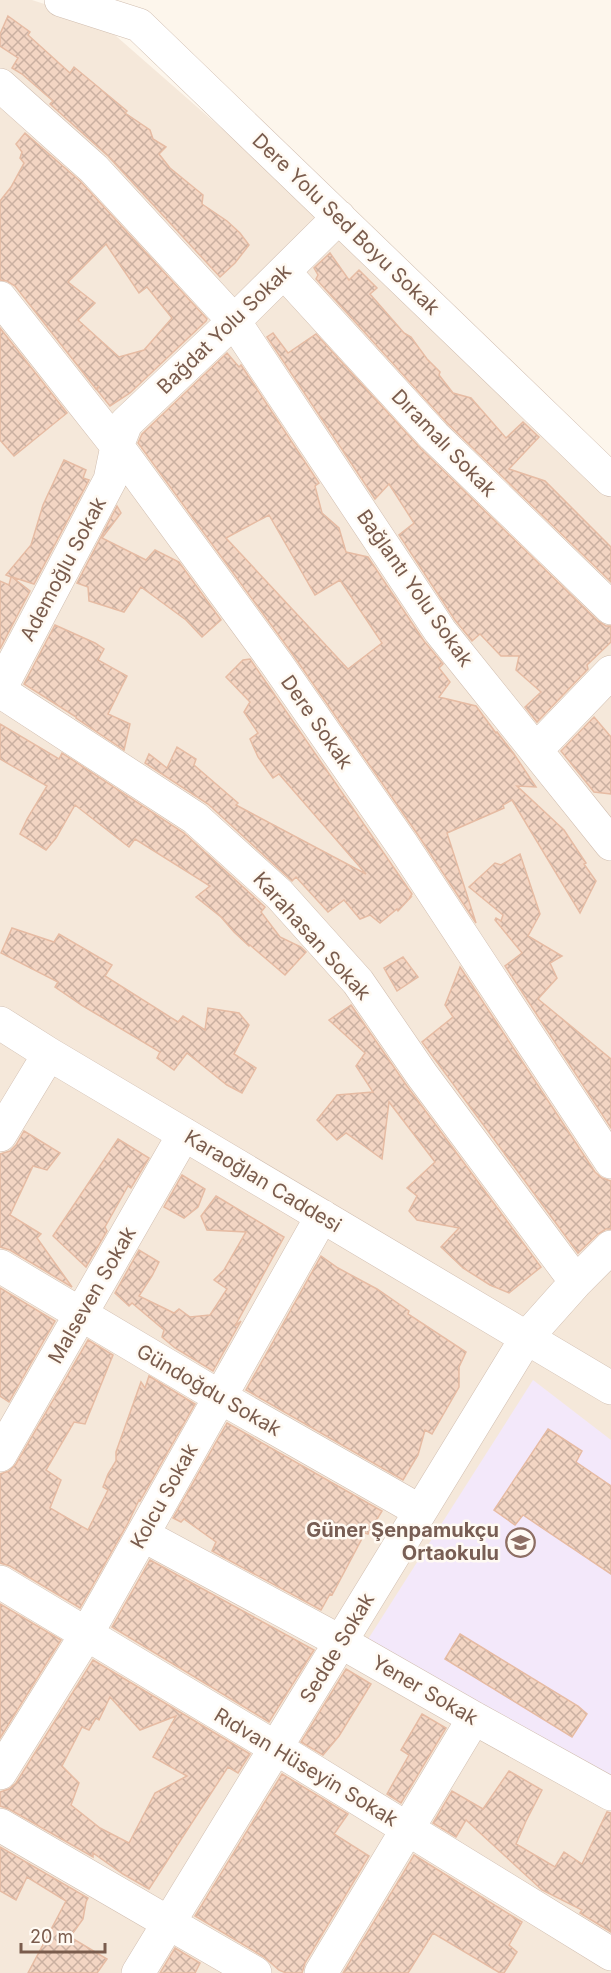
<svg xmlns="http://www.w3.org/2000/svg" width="611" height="1973" font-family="Inter,sans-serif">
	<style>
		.residential { fill: #f5e8da }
		.education { fill: #f3e8fa }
		.building { fill: url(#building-cross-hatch); stroke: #e6bba3; stroke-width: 1.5; fill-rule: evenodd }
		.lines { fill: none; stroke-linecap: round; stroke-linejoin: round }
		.minor-casing { stroke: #d1beb0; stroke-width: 34 }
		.minor { stroke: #fff; stroke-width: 33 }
		.labels { text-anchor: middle; stroke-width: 5; stroke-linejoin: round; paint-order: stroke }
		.street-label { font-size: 20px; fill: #7a5c4d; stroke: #fffaf3 }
		.education-label { font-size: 20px; font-weight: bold; fill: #785e54; stroke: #fffaf3; text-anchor: end }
	</style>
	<defs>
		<pattern id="building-cross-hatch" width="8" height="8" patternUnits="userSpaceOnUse" patternTransform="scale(1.5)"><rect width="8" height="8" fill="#f3d5c3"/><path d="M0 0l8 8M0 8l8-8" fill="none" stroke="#cab0a1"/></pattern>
	</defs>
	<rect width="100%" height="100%" fill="#fdf6ec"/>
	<path class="residential" d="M0,0H32L100,22L469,345L611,491V1973H0Z"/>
	<path class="education" d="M533,1380L611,1440V1782L365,1644Z"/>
	<path class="building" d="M8,16L30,32L28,35L70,73L74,67L127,111L125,113L150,130L153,139L166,147L159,154L170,168L203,195L202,204L227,221L240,233L249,245L235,263L220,277L108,156L50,104L53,101L22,74L12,68L18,58L0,46V34Z
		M25,133L81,182L207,319L206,321L130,393L110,406L97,390L99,386L96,389L15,286L7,281L0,280V201L11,187L24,163L20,158L22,152L16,144ZM106,244L139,293L147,287L172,318L144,350L119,357L78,320L95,303L68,282Z
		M330,253L349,280L359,270L377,288L370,294L404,333L411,337L427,359L440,372L439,375L453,393L471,398L506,438L523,422L539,437L509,469L545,481L611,547V582L447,423L316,279L318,275L314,268Z
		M0,328L67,413L14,456L0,440Z
		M273,333L288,353L316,334L421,449L598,621L606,626H611V642L587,665L588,669L537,722L525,707L541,692L516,670L519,656H501L480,634L472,641L455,620L399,535L414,523L389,484L375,499L267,337Z
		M227,353L239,367L241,365L319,483L315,486L322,513L339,528L346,552L368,557L424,641L443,664L439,668L450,682L439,697L476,706L496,733L497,732L514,754L536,787L517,786L564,830L586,863L584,864L596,881L580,913L512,800L503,805L504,808L447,833L476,923L418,835L291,652L138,443L142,434ZM269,515L315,595L340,580L382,643L348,669L226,538Z
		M64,460L86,470L83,478L89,480L34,584L12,577L30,591L0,649V581L9,585L11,577L6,575L31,545L43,505Z
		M117,506L121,513L102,538L146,560L155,550L179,562L221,620L202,637L186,620L141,587L124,612L89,601L88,587L77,583Z
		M55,625L95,643L104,649L98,660L127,676L108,714L130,724L124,750L76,718V717L24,684Z
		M250,659L412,894L410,897H411L398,911L397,909L380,923L370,915L360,919L344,900L328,912L296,877L292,881L208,804L145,763L149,754L167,768L177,747L196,759L194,765L238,803L236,805L366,874L279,774L273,778L258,757L250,739L258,733L244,712L250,702L226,677L243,660Z
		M594,717L611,737V794L594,792L561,751Z
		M0,724L59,759L62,753L184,833L265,907L261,912L280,937L301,947L306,952L285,975L250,945L249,946L234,932L221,917L196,897L210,886L135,839L129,847L75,805L56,838L46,850L20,834L27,819L47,786L0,759Z
		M520,854L540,914L528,936L562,956L550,963L557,978L538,999L611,1059V1128L505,966L522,953L495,920L496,918L501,921L503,915L469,887L495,863L501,865Z
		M12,928L54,942L59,934L112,965L105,976L178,1022L183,1016L205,1030L208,1008L239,1013L249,1025L234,1054L256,1068L242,1093L227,1085L187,1053L174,1070L157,1058L160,1052L83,1006L55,987L58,982L1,953Z
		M403,957L418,977L397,991L384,968Z
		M460,967L595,1172L602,1178L611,1181V1229H606L598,1234L578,1253L422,1042L453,1017L445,1005Z
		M351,1005L407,1086L541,1267L509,1293L490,1285L463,1268L441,1247L459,1228L417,1220L409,1211L417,1196L407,1188L435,1162L389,1102L382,1159L346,1133L337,1140L317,1120L337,1095L373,1092L356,1066L365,1053L329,1020Z
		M24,1131L60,1153L47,1170L33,1166L10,1215L41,1234L37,1238L72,1287L10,1250L0,1247V1154L10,1151L16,1145Z
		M118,1139L149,1158L131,1188L128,1186L105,1227L107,1231L86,1267L53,1236Z
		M182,1175L205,1189L198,1207L184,1218L164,1207Z
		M216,1196L284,1237L235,1326L241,1321L213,1371L175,1348L162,1337L164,1330L132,1303L129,1306L115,1293L139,1250L159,1262L152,1276L139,1296L174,1313L179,1309L190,1317L210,1315L227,1289L214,1280L224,1270L246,1232L207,1230L201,1216Z
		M321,1256L338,1268L377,1289L409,1311L408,1314L466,1352L459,1367V1387L432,1434L425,1430L418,1455L403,1480L246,1390Z
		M0,1288L55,1321L9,1402L0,1396Z
		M88,1340L113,1355L85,1424L74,1422L46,1470L61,1480L50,1508L88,1530L108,1490L103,1487L108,1474L116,1461V1452L141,1382L145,1388L149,1376L195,1404L140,1501L139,1500L128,1523L80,1608L10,1566L0,1563V1474L9,1471L16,1464Z
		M227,1423L382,1511L368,1534L365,1533L332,1595L330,1594L321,1610L212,1551L216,1542L184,1519L181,1522L173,1518Z
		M548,1429L582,1451L576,1462L611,1486V1574L523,1515L515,1525L494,1510Z
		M150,1560L314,1650L269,1722L112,1627Z
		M0,1604L61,1640L0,1738Z
		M460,1634L578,1706L587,1714L572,1737L445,1659Z
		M93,1660L250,1754L238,1773L228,1767L149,1889L123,1874L93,1853V1857L9,1809L0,1806V1792L9,1789L16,1783ZM110,1697L140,1730L176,1716L153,1757L187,1776L155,1793L129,1843L100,1828L71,1805L79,1783L62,1766L82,1727L89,1730L96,1718L99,1720Z
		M346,1669L371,1684L339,1736L323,1755L301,1742Z
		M422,1714L446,1728L401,1803L387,1794L409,1755L401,1750Z
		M509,1771L542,1790L526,1821L516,1844L555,1867L564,1852L582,1864L607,1812L611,1813V1932L580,1913L582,1910L542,1890L466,1820L456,1837L433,1823L452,1791L483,1809Z
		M282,1774L348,1814L334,1834L369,1856L305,1963L302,1973H286L279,1970L264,1957L195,1916Z
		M0,1847L88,1898L86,1902L83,1919L70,1937L107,1959L97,1973H28L66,1901L27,1877L16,1900L0,1891Z
		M414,1855L522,1922L509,1945L517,1952L504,1973H500L433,1933L408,1973H343Z
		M175,1948L200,1963L195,1973H160Z"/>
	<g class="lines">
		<defs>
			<path id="minor" d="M61,0L139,25L611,480
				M0,85L94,169L234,321L440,631L611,844
				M284,272L434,436L611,608
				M0,298L117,446L276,663L403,846L611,1162
				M0,689L110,480L117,446L126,423L234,321L339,217
				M0,691L195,818L279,894L358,982L422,1075L576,1282
				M536,750L611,672
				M0,1023L49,1054L611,1388
				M0,1135L49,1054
				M0,1266L220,1397L420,1511
				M0,1455L184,1134
				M143,1535L341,1642L474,1718L611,1794
				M0,1582L276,1748L611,1954
				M0,1773L86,1635L322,1216
				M0,1825L255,1973
				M138,1973L527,1337L576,1282L611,1247
				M321,1973L474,1718"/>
		</defs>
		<use href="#minor" class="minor-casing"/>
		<use href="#minor" class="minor"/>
	</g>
	<defs>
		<symbol id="school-ring" viewBox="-11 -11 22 22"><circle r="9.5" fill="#fffaf3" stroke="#8d6e63" stroke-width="1.5"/><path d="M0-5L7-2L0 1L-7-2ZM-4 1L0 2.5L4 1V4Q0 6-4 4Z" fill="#8d6e63"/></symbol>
	</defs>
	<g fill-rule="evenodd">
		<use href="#school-ring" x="504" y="1526" width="33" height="33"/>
	</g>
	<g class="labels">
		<g class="street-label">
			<text transform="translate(346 224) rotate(44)" y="7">Dere Yolu Sed Boyu Sokak</text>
			<text transform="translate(224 329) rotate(-44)" y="7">Bağdat Yolu Sokak</text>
			<text transform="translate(444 443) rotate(46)" y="7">Dıramalı Sokak</text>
			<text transform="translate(63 569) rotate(-62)" y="7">Ademoğlu Sokak</text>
			<text transform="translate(415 588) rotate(55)" y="7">Bağlantı Yolu Sokak</text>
			<text transform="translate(317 722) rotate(55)" y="7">Dere Sokak</text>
			<text transform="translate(312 936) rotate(48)" y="7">Karahasan Sokak</text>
			<text transform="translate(263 1181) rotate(31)" y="7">Karaoğlan Caddesi</text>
			<text transform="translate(92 1295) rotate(-60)" y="7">Malseven Sokak</text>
			<text transform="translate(209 1390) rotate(30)" y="7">Gündoğdu Sokak</text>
			<text transform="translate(164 1496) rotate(-61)" y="7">Kolcu Sokak</text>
			<text transform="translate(337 1648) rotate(-59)" y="7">Sedde Sokak</text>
			<text transform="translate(425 1690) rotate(30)" y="7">Yener Sokak</text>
			<text transform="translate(306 1767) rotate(31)" y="7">Rıdvan Hüseyin Sokak</text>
		</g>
		<g class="education-label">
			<text x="499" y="1537">Güner Şenpamukçu<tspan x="499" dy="23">Ortaokulu</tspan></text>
		</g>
	</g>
	<path d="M21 1943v9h84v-9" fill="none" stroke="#7a5c4d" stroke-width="3"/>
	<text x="30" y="1943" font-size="18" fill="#7a5c4d" stroke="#fffaf3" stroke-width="4.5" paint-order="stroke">20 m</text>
</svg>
